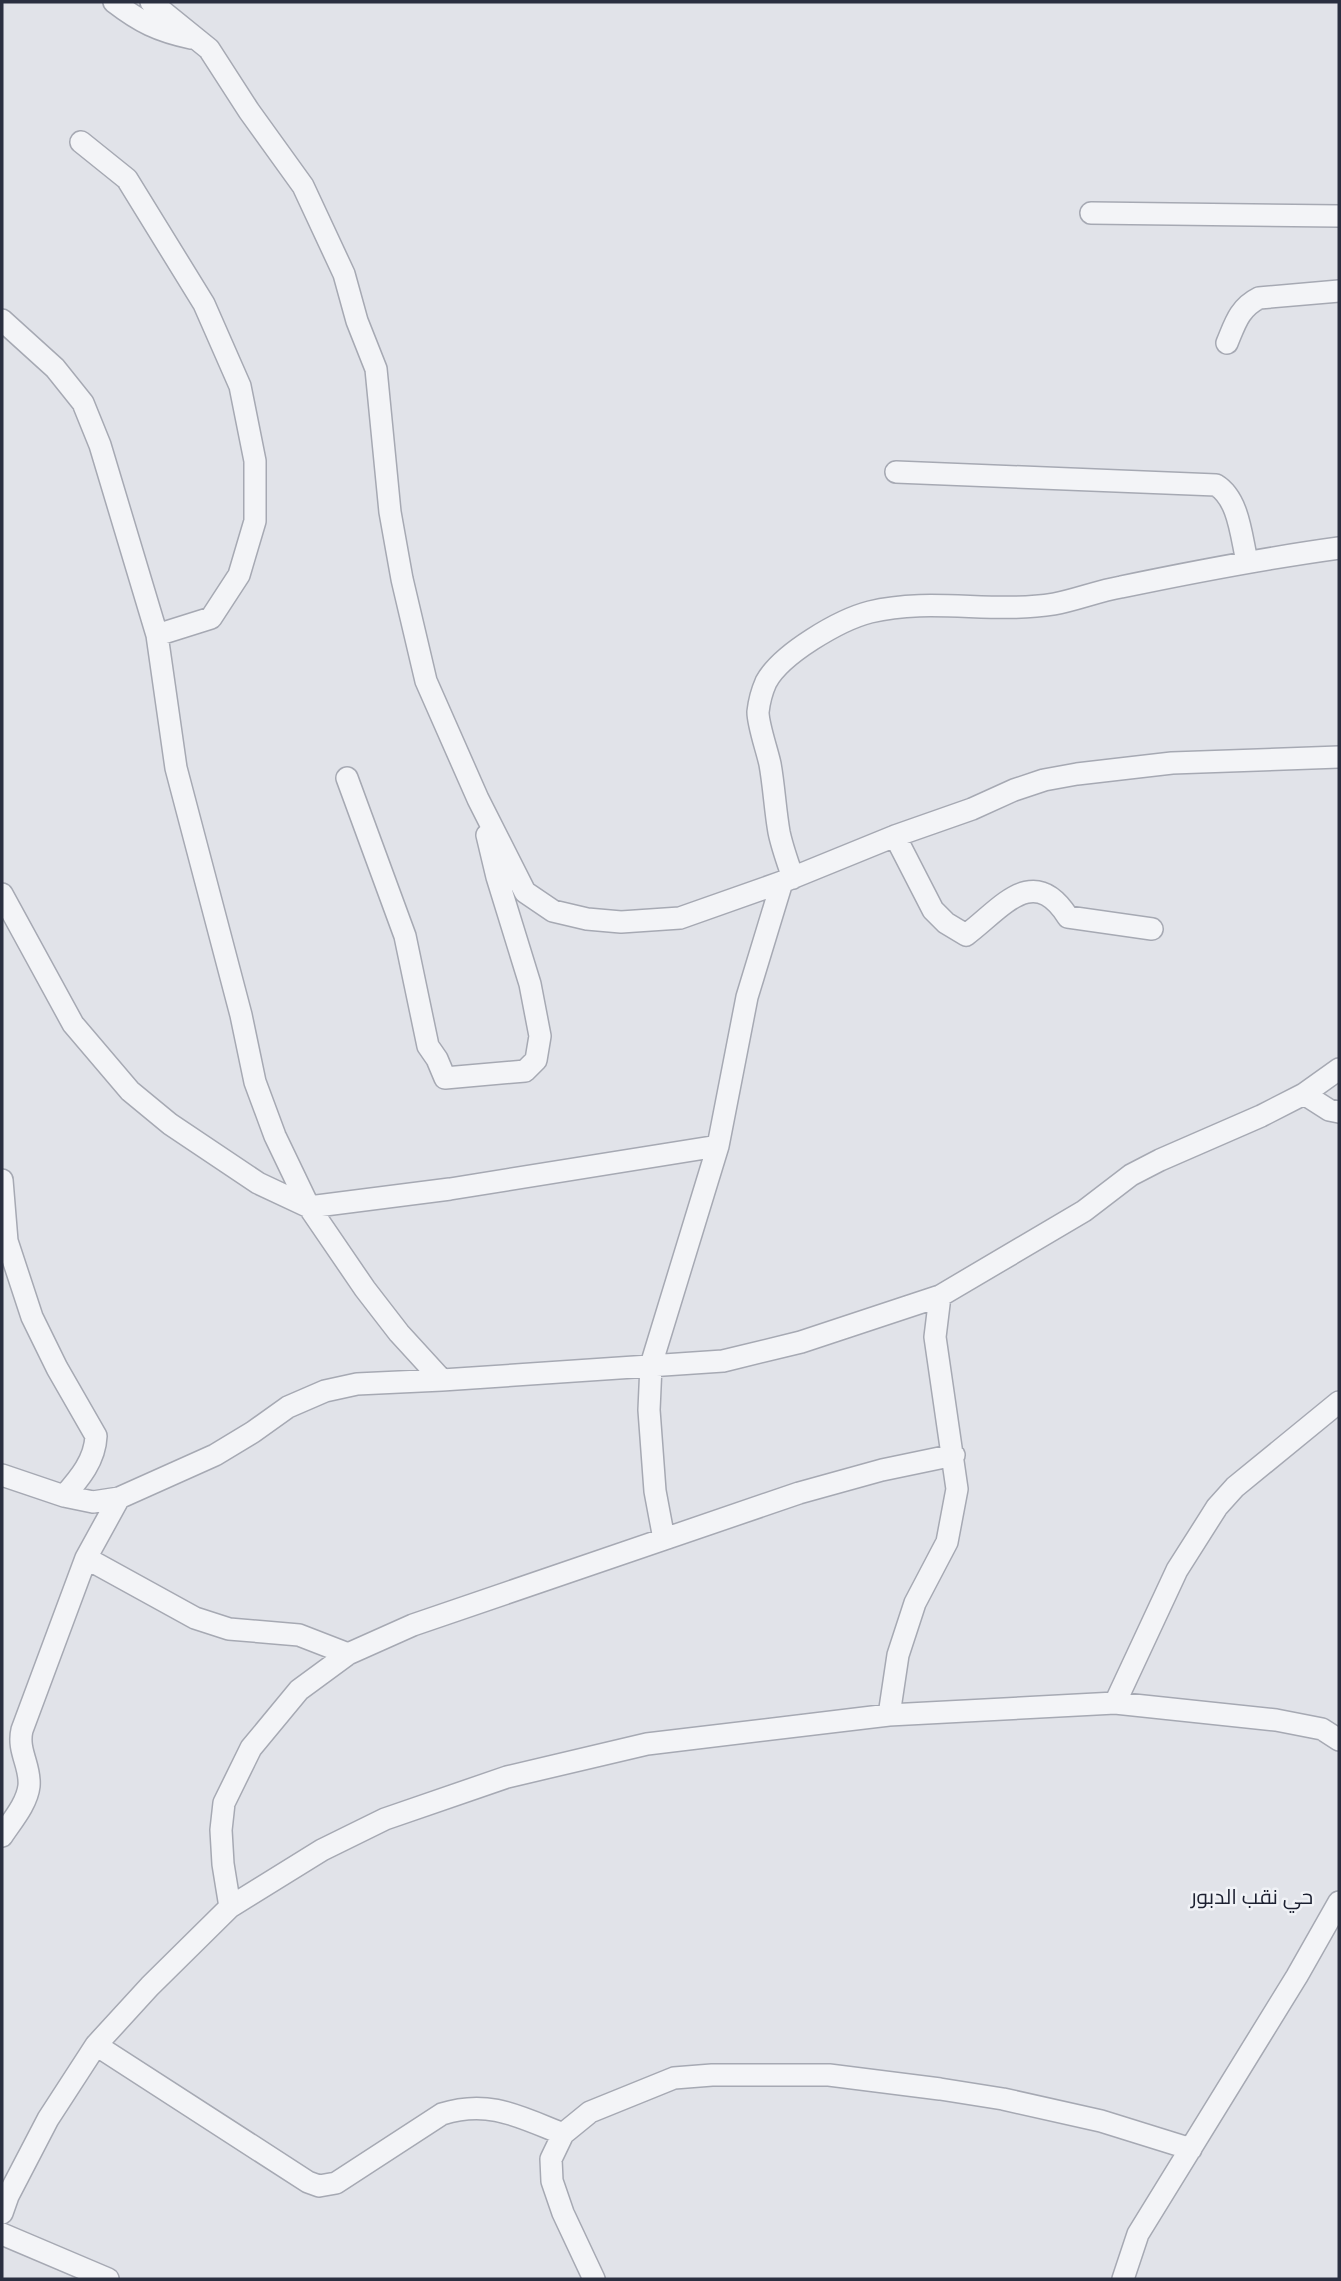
<svg xmlns="http://www.w3.org/2000/svg" width="1341" height="2281" font-family="'Fira Sans Condensed',Cairo,sans-serif">
	<style>
		.lines { fill: none; stroke-linecap: round; stroke-linejoin: round }
		.minor-casing { stroke: #a6a9b3; stroke-width: 24 }
		.minor { stroke: #f3f4f7; stroke-width: 21 }
		.labels { text-anchor: middle; stroke-width: 5; stroke-linejoin: round; paint-order: stroke }
		.neighbourhood-label { font-size: 21px; fill: #1c2031; stroke: #f0f2f6 }
	</style>
	<rect width="100%" height="100%" fill="#e1e3e9"/>
	<g class="lines">
		<defs>
			<path id="minor" d="M114,2C140,22 158,31 191,38
				M151,2L209,49L249,111L303,186L344,274L357,321L376,369L390,512L402,579L426,681L478,799L525,892L553,911L587,919L621,922L680,918L782,882L895,836L972,809L1014,790L1044,780L1077,774L1172,763L1339,757
				M81,142L127,179L204,304L240,386L255,461V521L239,575L211,618L157,635
				M1091,213L1339,216
				M2,320L55,368L83,403L100,445L157,635L176,768L241,1015L255,1082L275,1136L309,1207L365,1289L399,1333L442,1380
				M1227,343C1235,324 1239,308 1259,298L1339,291
				M896,472L1216,485C1239,499 1241,536 1247,561
				M347,778L405,936L428,1046L437,1059L445,1078L525,1071L536,1060L540,1036L530,984L497,877L487,835
				M895,836L933,910L946,923L966,935C1001,909 1033,862 1068,917L1152,929
				M793,878C788,863 782,847 779,832C775,809 774,786 770,764C767,750 758,725 758,712C759,703 762,691 766,682C781,654 839,620 870,612C930,597 993,614 1054,604C1076,600 1098,591 1121,587C1193,572 1266,558 1339,548
				M2,894L73,1024L130,1091L170,1124L258,1183L309,1207L450,1189L718,1146
				M1304,1094L1329,1110L1339,1112
				M2,1180L7,1241L32,1317L57,1368L96,1436C95,1460 80,1478 64,1496L93,1502L119,1498L215,1455L253,1432L288,1407L325,1391L357,1384L442,1380L723,1361L801,1342L940,1296L1084,1211L1131,1175L1160,1160L1261,1116L1304,1094L1339,1069
				M2,1475L64,1496
				M664,1539L655,1491L649,1410L651,1365L718,1146L747,997L782,882
				M86,1558L195,1618L229,1629L299,1635L348,1654
				M1115,1703L1177,1570L1217,1507L1235,1487L1339,1402
				M889,1715L898,1655L915,1603L947,1542L957,1489L935,1337L940,1296
				M2,1836C11,1822 27,1804 29,1786C31,1766 17,1751 22,1730L86,1558L119,1498
				M230,1907L223,1864L221,1830L224,1803L251,1748L299,1690L348,1654L413,1625L799,1493L882,1470L954,1455
				M96,2045L308,2182L319,2186L336,2183L442,2114C489,2099 520,2117 563,2134
				M2,2213L8,2196L48,2119L96,2045L150,1986L230,1907L322,1850L385,1819L507,1777L647,1744L889,1715L1115,1703L1276,1720L1322,1729L1339,1740
				M2,2234L108,2279
				M594,2279L563,2213L552,2181L551,2159L563,2134L590,2112L674,2078L712,2075H829L940,2089L1003,2099L1101,2121L1191,2149
				M1123,2279L1138,2234L1297,1976L1339,1902"/>
		</defs>
		<use href="#minor" class="minor-casing"/>
		<use href="#minor" class="minor"/>
	</g>
	<g class="labels">
		<g class="neighbourhood-label">
			<text x="1252" y="1904">حي نقب الدبور</text>
		</g>
	</g>
	<rect width="1341" height="2281" fill="none" stroke="#2a2f40" stroke-width="7"/>
</svg>
